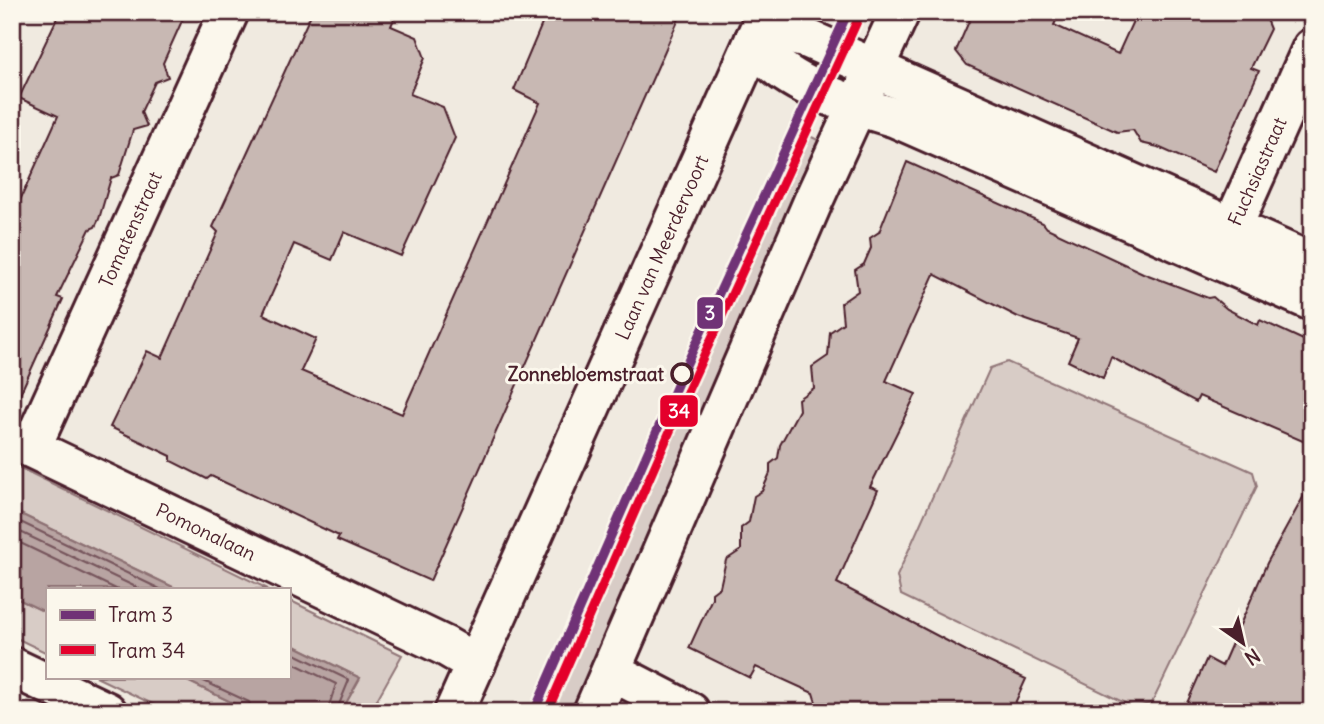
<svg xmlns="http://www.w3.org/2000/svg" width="1324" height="724" font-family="Delius,sans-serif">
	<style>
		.green { fill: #d8ccc6; stroke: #917678; stroke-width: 2 }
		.water { fill: #b8a4a2; stroke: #8c6f72; stroke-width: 2 }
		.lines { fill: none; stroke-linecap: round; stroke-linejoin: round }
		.shore { stroke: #76545b; stroke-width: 2 }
		.building { fill: #c8b8b3; stroke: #4a1f2b; stroke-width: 2 }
		.minor-casing { stroke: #4a1f2b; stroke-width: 44 }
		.minor { stroke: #fbf7ec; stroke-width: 38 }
		.tram-1-casing { stroke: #fbf7ec; stroke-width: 14 }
		.tram-2-casing { stroke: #fbf7ec; stroke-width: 14 }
		.tram-1 { stroke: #703276; stroke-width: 9 }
		.tram-2 { stroke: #e4002b; stroke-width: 9 }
		.stop-dot { fill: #fbf7ec; stroke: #4a1f2b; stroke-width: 3.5 }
		.labels { text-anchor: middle; stroke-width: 6; stroke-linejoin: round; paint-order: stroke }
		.street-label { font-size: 19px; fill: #4a1f2b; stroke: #fbf7ec }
		.stop-label { font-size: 19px; font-weight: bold; fill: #4a1f2b; stroke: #fbf7ec; text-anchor: end }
		.line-badge { stroke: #fbf7ec; stroke-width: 2.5 }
		.badge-label { font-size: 19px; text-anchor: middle; font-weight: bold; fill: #fff }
	</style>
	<rect width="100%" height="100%" fill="#f0eae0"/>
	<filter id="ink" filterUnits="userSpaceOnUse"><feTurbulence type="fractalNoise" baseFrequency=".0143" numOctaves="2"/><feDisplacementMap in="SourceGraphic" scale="14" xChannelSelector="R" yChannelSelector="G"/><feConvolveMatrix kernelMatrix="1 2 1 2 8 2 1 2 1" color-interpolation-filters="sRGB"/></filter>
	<g filter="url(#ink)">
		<path class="green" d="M803,133L818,140L811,156L820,160L572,712H541Z
			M1007,362L1253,472L1257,486L1152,703L1135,708L901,595L897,576L990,368Z
			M12,464L268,589H177L12,510Z
			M12,596L47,613V653L12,636Z
			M289,600L402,655L370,712H341L360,678L289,643Z
			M96,677H179L252,712H169Z"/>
		<path class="water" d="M12,510L177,589H47V613L12,596Z
			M289,643L360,678L341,712H252L179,677H289Z"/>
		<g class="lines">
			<path class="shore" d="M12,518L160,589
				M12,528L140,589
				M12,539L116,589
				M289,651L349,680L336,712
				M289,661L336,684L327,712
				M195,677L249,702L253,712"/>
		</g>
		<path class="building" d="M60,12H186L163,63L168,77L155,82L141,112L147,126L133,130L119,175L111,178L99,219L95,227L90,229L57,297L63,299L12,412V218L58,116L19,98Z
			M312,12H397L391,26L417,37L425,58L410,94L443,107L455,138L401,256L344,232L332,260L294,244L263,314L316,339L301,371L402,414L540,103L514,90L547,12H682L430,581L337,540L339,536L211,476L207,479L171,461V456L110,427L147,351L162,358L218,232L213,227Z
			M973,12H1060L1054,25L1118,54L1137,12H1263L1270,29L1251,68L1259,71L1214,172L1158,147L1141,143L1133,130L1117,132L967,65L956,51Z
			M907,162L1043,223L1047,228L1143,273L1208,298L1213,297L1227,309L1258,325L1260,320L1312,344V445L1199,396L1196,402L1111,357L1103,378L1068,361L1078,338L1018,317L934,274L886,381L916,394L870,487L878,490L837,583L972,654L1026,679L1011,712H819L813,693L756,667L750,678L689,648L712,598V593L720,587L726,560L741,550V528L749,522L754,496L762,491L770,473V464L778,458L780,445L799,410L798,399L814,388L812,367L828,356L830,332L843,323L841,303L858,291L855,270L864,264L871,248L870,238L879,232Z
			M1312,481V712H1183L1207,658L1222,666L1267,563Z"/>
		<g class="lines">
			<defs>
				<g id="minor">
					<path d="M755,39C761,48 767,59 775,65C805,91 859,107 896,118L1312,301"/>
					<path d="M755,39L787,34L808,39L1312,263"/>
					<path id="s1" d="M1222,250L1312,48"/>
					<path id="s2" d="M12,439L445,646L476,664"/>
					<path id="s3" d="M31,448L229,12"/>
					<path d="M12,667L107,712"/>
					<path d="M611,671L690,712"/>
					<path id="s4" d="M454,712L767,12"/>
					<path d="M593,712L815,197L900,12"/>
				</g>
			</defs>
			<use href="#minor" class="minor-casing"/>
			<use href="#minor" class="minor"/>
			<defs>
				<path id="tram-1" d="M534,712L677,385L848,12"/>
				<path id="tram-2" d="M547,712L688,390L859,17"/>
			</defs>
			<use href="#tram-1" class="tram-1-casing"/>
			<use href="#tram-2" class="tram-2-casing"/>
			<use href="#tram-1" class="tram-1"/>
			<use href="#tram-2" class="tram-2"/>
		</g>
	</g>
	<circle class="stop-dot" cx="682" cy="374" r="10"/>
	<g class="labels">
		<g class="street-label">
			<text dy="7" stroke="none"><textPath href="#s1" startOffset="86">Fuchsiastraat</textPath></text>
			<text dy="7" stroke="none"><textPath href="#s3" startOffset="240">Tomatenstraat</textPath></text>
			<text dy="7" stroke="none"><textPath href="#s4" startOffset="509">Laan van Meerdervoort</textPath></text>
			<text dy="7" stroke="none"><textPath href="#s2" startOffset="215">Pomonalaan</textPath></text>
		</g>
		<g class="stop-label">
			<text x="664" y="381">Zonnebloemstraat</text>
		</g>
	</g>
	<g class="line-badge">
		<rect x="696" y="296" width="28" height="34" rx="7" fill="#703276"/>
		<rect x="659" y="394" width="40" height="34" rx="7" fill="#e4002b"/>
	</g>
	<g class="badge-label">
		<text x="710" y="320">3</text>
		<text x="679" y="418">34</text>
	</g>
	<rect width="1324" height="724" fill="none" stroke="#fbf7ec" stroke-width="42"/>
	<rect x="21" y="21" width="1282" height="682" fill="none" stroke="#4a1f2b" stroke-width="2.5" filter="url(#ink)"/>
	<rect x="46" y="588" width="245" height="91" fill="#fbf7ec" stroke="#b4a19f" stroke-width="2"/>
	<rect x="60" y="610" width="35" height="10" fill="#703276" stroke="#b4a19f" stroke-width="2"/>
	<text x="108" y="622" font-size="21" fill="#4a1f2b">Tram 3</text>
	<rect x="60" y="645" width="35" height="10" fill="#e4002b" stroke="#b4a19f" stroke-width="2"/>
	<text x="108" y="658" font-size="21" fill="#4a1f2b">Tram 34</text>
	<g transform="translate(1243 643) rotate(146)" stroke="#fbf7ec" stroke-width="5" paint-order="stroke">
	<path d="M0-5L12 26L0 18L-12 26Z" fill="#4a1f2b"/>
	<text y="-10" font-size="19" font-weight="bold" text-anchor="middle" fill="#4a1f2b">N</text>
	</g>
</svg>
